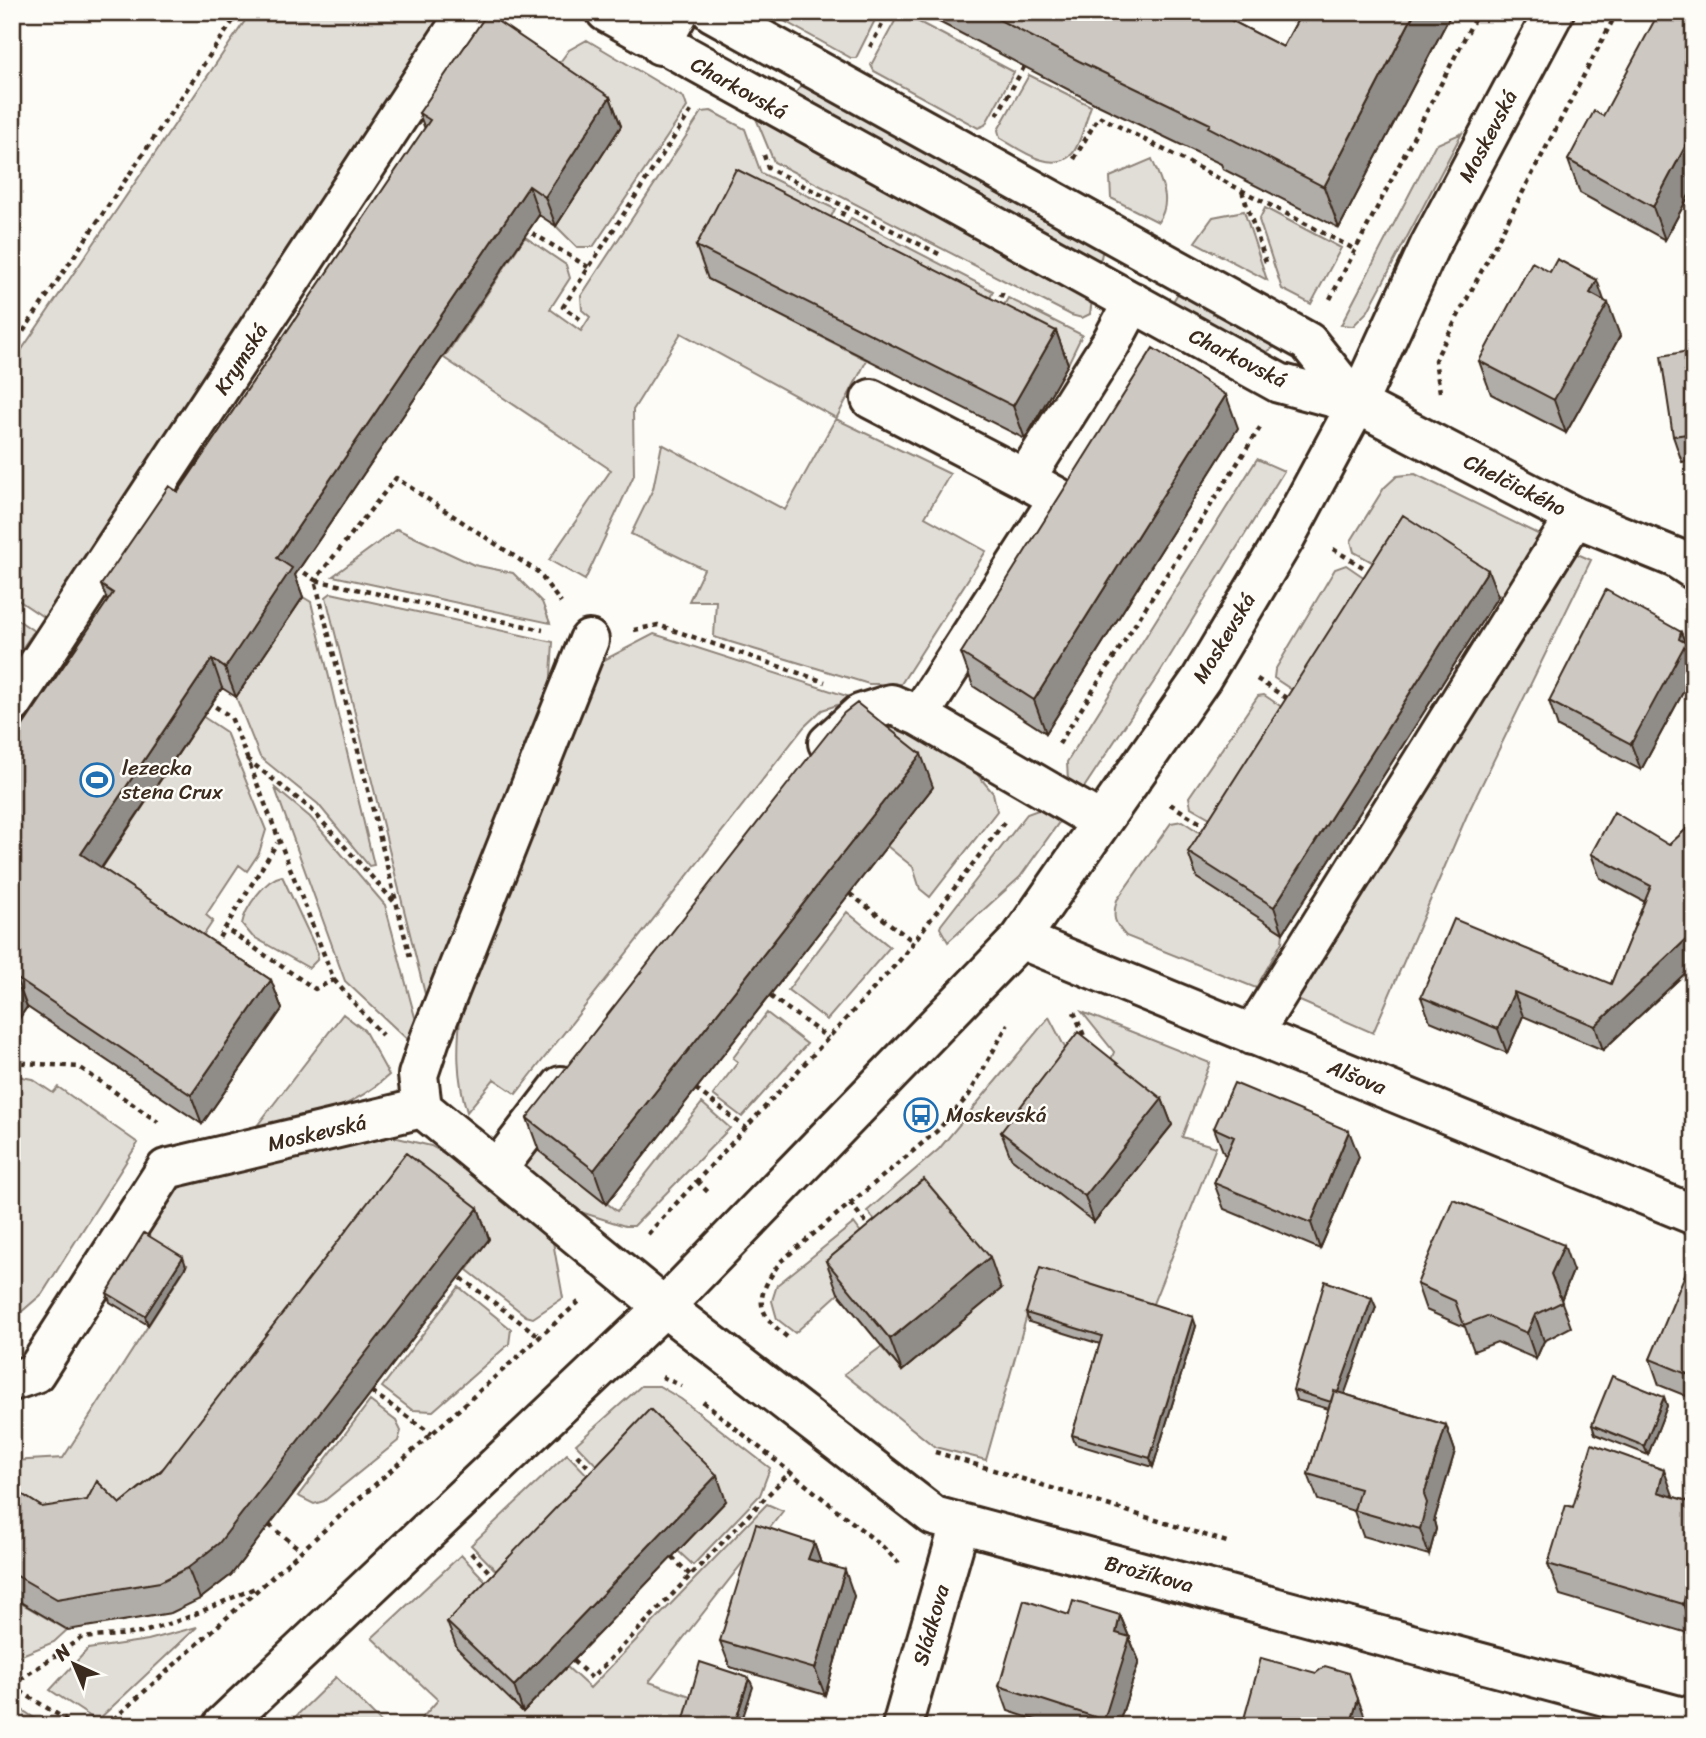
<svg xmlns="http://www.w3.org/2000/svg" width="1706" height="1738" font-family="Sriracha,sans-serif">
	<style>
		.green { fill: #e1ded7; stroke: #8e847a; stroke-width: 2 }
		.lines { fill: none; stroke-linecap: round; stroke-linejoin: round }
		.minor-casing { stroke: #3b2a1e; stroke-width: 44 }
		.path { stroke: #3b2a1e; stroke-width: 4.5; stroke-dasharray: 5 5; stroke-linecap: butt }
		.minor { stroke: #fdfcf7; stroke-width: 38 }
		.wall { fill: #b0aca7; stroke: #3b2a1e; stroke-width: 2 }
		.shaded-wall { fill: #908c88; stroke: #3b2a1e; stroke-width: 2 }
		.building { fill: #cdc8c2; stroke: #3b2a1e; stroke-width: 2 }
		.labels { text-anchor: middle; stroke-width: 5; stroke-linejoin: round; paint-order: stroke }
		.street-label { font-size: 21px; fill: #3b2a1e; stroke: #fdfcf7 }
		.poi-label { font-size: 21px; fill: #3b2a1e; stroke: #fdfcf7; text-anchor: start }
	</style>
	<rect width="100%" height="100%" fill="#fdfcf7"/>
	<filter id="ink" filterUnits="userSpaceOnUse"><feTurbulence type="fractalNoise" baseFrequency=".0143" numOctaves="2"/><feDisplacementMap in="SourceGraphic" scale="14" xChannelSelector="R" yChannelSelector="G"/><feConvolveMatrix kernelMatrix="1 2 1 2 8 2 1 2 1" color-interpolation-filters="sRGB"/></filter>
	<g filter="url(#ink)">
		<path class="green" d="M251,12H452L45,618L12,596V364Z
			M768,12H879L856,58H851Z
			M900,12L1014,72L985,125L978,128L874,71L871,65Z
			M587,40L684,98L687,107L593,247H577L556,226L621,126L549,77L569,50Z
			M1029,75L1091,106C1086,119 1081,144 1072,154C1052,175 1018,148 1000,138L998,130Z
			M802,85L1103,248L1101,258L1094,264L793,96Z
			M711,111L745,129L761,173L835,209L821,237L709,279L867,360L836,419L950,474L925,517L986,551L901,684H869L714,637L716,601H689L704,569L631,534L653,489L662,444L785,510L836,418L681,333L633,410L634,475L585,580L549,560L611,470L444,358L525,237L566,265L570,278L550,309L581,331L590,317L582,310L581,296L702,112Z
			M755,116L1092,300L1090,314L1082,318L1071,315L774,162Z
			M1462,133L1368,311L1353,326L1341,325L1435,145Z
			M1152,159C1161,182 1173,200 1158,222L1111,198L1110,177Z
			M1265,208L1341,248L1311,304L1282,289L1259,220Z
			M1244,211L1267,280L1195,242L1213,217Z
			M851,218L993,291L982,319L836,245Z
			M1180,290L1274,342L1273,348L1263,354L1172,303Z
			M1008,298L1082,335L1068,364L993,325Z
			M1257,459L1284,471L1159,674L1083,789L1068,781L1067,762Z
			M1415,474L1542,536L1505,593L1498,596L1413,541L1392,573L1354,552L1351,541L1384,488L1397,476Z
			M397,529L474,565L513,573L542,602L550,623L333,576Z
			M1573,552L1591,560L1467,815L1373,1033L1293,998Z
			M1346,565L1381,589L1309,701L1274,678L1275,670L1335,569Z
			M331,593L553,642L550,692L432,1001L425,994L326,597Z
			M303,597L311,602L374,865L369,866L318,804L260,757L236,697Z
			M12,616L34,631L12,663Z
			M654,634L856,699L822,710L804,727L516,1094L494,1079L467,1112C456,1076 457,1046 461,1009L579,702L604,660Z
			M1264,695L1298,718L1229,829L1191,807L1189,797L1258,696Z
			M202,716L226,732L266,830L259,853L247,871L239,865L206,915L213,921L193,951L91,883Z
			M882,727L909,729L972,768L993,793L997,811L930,897L920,889L913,867L887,846L933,787L866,734Z
			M275,788L310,817L385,905L420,1036L409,1041L345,981Z
			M1038,810H1046L1062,818L1020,877L948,942L940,928L941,925L1027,814Z
			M1182,821L1219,845L1198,878L1283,933L1282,942L1256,988L1126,936C1114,923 1112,917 1117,900L1171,823Z
			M282,876L318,953L317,960L309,968L252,936L242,924C245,908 265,879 282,876Z
			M847,912L890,947L827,1020L788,990Z
			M1082,1012L1210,1063L1182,1137L1216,1147L1152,1306L1038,1276L986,1460L935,1447L844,1374L881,1347L902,1370L896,1244L867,1211L939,1149L1049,1017L1072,1061L1106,1073L1114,1052Z
			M767,1013L807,1044L742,1117L713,1095L738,1062L733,1058Z
			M343,1014L364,1030L389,1075C348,1113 305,1118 253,1131Z
			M12,1075L32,1079L53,1093L58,1087L138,1143L42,1294L12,1320Z
			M591,1084L539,1151L617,1211L702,1103L730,1128L634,1226H625L568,1208L511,1164Z
			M385,1135L431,1146L456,1160L552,1236L563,1298L533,1318L526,1316L467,1270L489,1239L172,1502L12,1512V1461L63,1458L186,1267L147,1243L143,1231L174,1187L344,1139Z
			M854,1223L879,1257L795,1333L777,1319L772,1301L777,1285Z
			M459,1287L511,1329L509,1344L433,1411L412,1410L382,1387Z
			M641,1386H659L681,1399L770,1468L760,1495L693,1565L678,1551L726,1501L608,1477L576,1444Z
			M370,1401L396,1421L401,1431L398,1441L324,1501L314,1504L298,1496Z
			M567,1454L598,1486L507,1582L471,1545Z
			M767,1504L783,1511L649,1682L696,1698L688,1726H415L438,1700L372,1638L461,1555L497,1593L523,1711L567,1667L590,1688Z
			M12,1598L67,1630L54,1642L12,1659Z
			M197,1627L97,1721L50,1690L88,1649L148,1640Z
			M336,1677L385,1726H286Z
			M12,1703L46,1726H12Z"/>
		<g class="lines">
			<defs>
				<path id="minor" d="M606,12L1279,383L1357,404L1575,517L1676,558L1694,570
					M712,12L1308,342L1357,404
					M660,45L679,12
					M871,399L1025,479
					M12,704L467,12
					M919,716L1059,498L1025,479L1111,343L1133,302
					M828,743L860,714L891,704L919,716L1101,822
					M1020,939L1694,1215
					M1252,1035L1575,517
					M422,1108L418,1075L430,1039L589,640
					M498,1168L561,1086
					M12,1381L35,1373L166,1169L422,1108L664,1307L934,1516L1694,1720
					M222,1726L664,1307L1020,939L1201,679L1285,538L1357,404L1430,245L1554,12
					M902,1726L960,1524"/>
			</defs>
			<use href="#minor" class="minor-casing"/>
			<path class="path" d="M539,12L562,20
				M870,47L889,12
				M997,115L1024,67
				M764,155L768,168L939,254
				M1074,159L1099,116L1356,250
				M1242,191L1267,265
				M837,225L846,207
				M524,228L588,267
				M1330,299L1478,12
				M996,306L1005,288
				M580,319L563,307L691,111
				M12,348L239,12
				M1440,392L1435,360L1617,12
				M1333,549L1371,572
				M296,567L315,580L396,478L538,572L561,603
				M634,630L658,625L825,682
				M1257,679L1291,701
				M207,701L231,717L334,980L315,989L225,928
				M1059,744L1261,426
				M247,759L311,809L396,904
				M1170,804L1207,827
				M850,894L914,942
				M214,946L277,843
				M410,957L315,580L543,630
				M334,980L382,1035
				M770,996L828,1038
				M1074,1012L1087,1043
				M12,1062L79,1067L158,1122
				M696,1089L746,1128
				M697,1181L709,1193
				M850,1203L872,1230
				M648,1234L900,960L1006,820
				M461,1278L539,1336
				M787,1337C752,1309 757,1296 780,1262L937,1131L969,1095L1008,1024
				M662,1377L682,1386
				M372,1392L432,1434
				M703,1402L883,1547L899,1563
				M935,1452L1227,1542
				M577,1455L595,1474
				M269,1525L301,1550
				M471,1553L494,1577
				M672,1557L691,1576
				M573,1661L592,1678L790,1472
				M12,1685L81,1638L141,1633L186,1618L257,1587
				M12,1686L76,1726
				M106,1726L582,1299"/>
			<use href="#minor" class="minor"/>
		</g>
		<path class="wall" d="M920,12H1215L1283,47L1302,12H1452L1339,228L1223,169L1221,164L1094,103Z
			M1694,12V186L1665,240L1580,193L1568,160L1603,116Z
			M610,97L621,126L556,226L539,215L295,575L303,597L236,697L222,688L102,868L271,980L282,1009L202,1124L27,1007L12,1029V742L108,602L101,585L178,492L425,129L419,113Z
			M696,246L1056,331L1068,364L1025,439L708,279Z
			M1604,300L1620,336L1566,433L1491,394L1479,361Z
			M1694,350V460L1682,462L1673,436Z
			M1238,428L1046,733L973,686L961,653Z
			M1498,596L1283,933L1197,878L1188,852Z
			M1681,632L1694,665V672L1641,770L1558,727L1549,701Z
			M933,787L606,1204L539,1151L527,1118Z
			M1694,822V965L1603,1050L1523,1016L1507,1053L1430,1021L1421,997L1611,984L1645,902L1600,878L1591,854L1669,845Z
			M1162,1099L1172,1125L1094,1222L1011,1158L1001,1132Z
			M1214,1128L1359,1157L1320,1249L1224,1209L1214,1183L1226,1155L1224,1154Z
			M478,1208L489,1239L231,1575L200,1599L171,1613L68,1630L12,1597V1488L42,1507L120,1504Z
			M826,1261L1001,1289L902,1371L838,1293Z
			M186,1266L148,1325L110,1302L107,1293Z
			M1573,1271L1561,1300L1571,1327L1544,1341L1536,1359L1497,1342L1474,1351L1465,1327L1426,1310L1417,1284Z
			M1694,1276V1399L1659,1385L1650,1359Z
			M1376,1307L1344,1394L1446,1425L1455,1451L1434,1521L1436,1529L1429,1555L1363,1536L1354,1511L1318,1500L1308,1474L1329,1409L1296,1400L1293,1390Z
			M1026,1313L1196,1326L1153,1467L1075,1444L1072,1435L1100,1344L1029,1322Z
			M1664,1397L1667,1406L1648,1455L1595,1434L1592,1425Z
			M1674,1497L1694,1503V1635L1560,1595L1548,1564L1573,1507Z
			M726,1501L523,1712L457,1648L447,1622Z
			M814,1543L821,1563L854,1596L825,1695L730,1667L720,1641Z
			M1069,1615H1120L1139,1661L1118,1726H1054L1008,1711L999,1686Z"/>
		<path class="shaded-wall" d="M1415,12H1452L1339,228L1324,187Z
			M610,97L621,126L556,226L545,197Z
			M1694,130V186L1665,240L1653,207Z
			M529,186L539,215L295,575L303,597L236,697L225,668L277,558Z
			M1597,280L1606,306L1608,303L1620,336L1566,433L1554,400L1590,293Z
			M1056,331L1068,364L1025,439L1013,406Z
			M1226,395L1238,428L1046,733L1034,700Z
			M1488,570L1498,596L1283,933L1274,907Z
			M1681,632L1694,665V672L1641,770L1631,744Z
			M212,659L222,688L91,883L81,854Z
			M921,754L933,787L606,1204L594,1170Z
			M1694,932V965L1603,1050L1595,1026Z
			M16,978L27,1007L12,1029V984Z
			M271,980L282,1009L202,1124L191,1095Z
			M1514,992L1523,1016L1507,1053L1498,1029Z
			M1162,1099L1172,1125L1094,1222L1085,1196Z
			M1349,1131L1359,1157L1320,1249L1311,1223Z
			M478,1208L489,1239L231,1575L200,1599L188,1568Z
			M1564,1245L1573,1271L1561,1300L1551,1274Z
			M183,1257L186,1266L148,1325L145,1316Z
			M990,1257L1001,1289L902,1371L890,1339Z
			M1372,1298L1376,1307L1338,1412L1334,1402Z
			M1535,1315L1544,1341L1536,1359L1527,1333Z
			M1193,1317L1196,1326L1153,1467L1150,1458Z
			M1664,1397L1667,1406L1648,1455L1644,1446Z
			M1446,1425L1455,1451L1434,1521L1436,1529L1429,1555L1420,1529L1424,1495Z
			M1664,1470L1675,1501L1658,1492Z
			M717,1475L726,1501L523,1712L514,1686Z
			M814,1543L823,1569L808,1559Z
			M1694,1569V1633L1683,1604Z
			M845,1570L854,1596L825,1695L815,1669Z
			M1120,1615L1139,1661L1118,1726H1106L1104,1720L1116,1633Z
			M749,1678L753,1687L740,1726H734Z
			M1358,1699L1368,1725V1726H1350Z"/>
		<path class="building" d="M984,12H1215L1283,47L1302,12H1415L1324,187L1208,127L1210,124L1079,61Z
			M1659,12H1694V130L1653,207L1568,160L1594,111L1603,116Z
			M487,14L610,97L545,197L529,186L277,558L292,568L225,668L212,659L81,854L271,980L191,1095L16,978L12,984V742L113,593L101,585L169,486L178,492L430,120L419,113Z
			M736,169L1056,331L1013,406L696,246Z
			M1557,259L1597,280L1590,293L1608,303L1554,400L1479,361L1532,262L1550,272Z
			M1153,348L1226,395L1034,700L961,653Z
			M1694,350V433L1673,436L1661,356Z
			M1403,515L1488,570L1274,907L1188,852Z
			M1606,590L1681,632L1679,639L1686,643L1631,744L1549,701Z
			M857,703L921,754L594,1170L527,1118L801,767L844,713Z
			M1614,812L1669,845L1694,822V932L1595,1026L1514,992L1498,1029L1421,997L1454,919L1611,984L1651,886L1591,854Z
			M1078,1032L1162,1099L1085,1196L1001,1132Z
			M1234,1083L1349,1131L1311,1223L1214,1183L1234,1137L1214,1128Z
			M406,1153L478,1208L219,1543L188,1568L160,1582L57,1599L12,1573V1488L42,1507L87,1500L97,1481L120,1504L161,1471Z
			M924,1179L990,1257L890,1339L826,1261Z
			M1453,1199L1564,1245L1551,1274L1562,1302L1535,1315L1527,1333L1487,1316L1464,1325L1455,1301L1417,1284Z
			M144,1233L183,1257L145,1316L107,1293Z
			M1040,1268L1193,1317L1150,1458L1072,1435L1102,1336L1026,1313Z
			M1686,1272L1694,1276V1377L1650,1359Z
			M1325,1281L1372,1298L1338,1392L1334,1391L1331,1402L1293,1390Z
			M1612,1376L1664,1397L1644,1446L1592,1425Z
			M1334,1391L1446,1425L1424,1495L1427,1503L1420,1529L1354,1510L1360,1489L1308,1474Z
			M650,1409L717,1475L514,1686L447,1622Z
			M1592,1444L1664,1470L1658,1492L1694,1503V1569L1683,1604L1548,1564L1566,1505L1573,1507Z
			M756,1524L814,1543L808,1559L845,1570L815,1669L720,1641Z
			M1024,1600L1069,1615L1073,1601L1120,1615L1116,1633L1130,1637L1104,1720L999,1686Z
			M1261,1658L1316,1673L1325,1666L1349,1673L1358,1699L1350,1726H1242Z
			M700,1662L749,1678L734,1726H682Z"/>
	</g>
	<defs>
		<symbol id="stadium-ring" viewBox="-11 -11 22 22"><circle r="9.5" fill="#fdfcf7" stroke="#1f6fb2" stroke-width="1.5"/><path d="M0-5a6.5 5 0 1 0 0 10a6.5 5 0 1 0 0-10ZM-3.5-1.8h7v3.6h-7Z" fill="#1f6fb2"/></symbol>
		<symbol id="bus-ring" viewBox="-11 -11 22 22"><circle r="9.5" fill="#fdfcf7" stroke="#1f6fb2" stroke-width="1.5"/><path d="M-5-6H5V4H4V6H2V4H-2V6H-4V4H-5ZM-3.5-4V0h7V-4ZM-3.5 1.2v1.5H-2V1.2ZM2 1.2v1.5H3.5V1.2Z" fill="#1f6fb2"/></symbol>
	</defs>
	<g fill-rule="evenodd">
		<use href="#stadium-ring" x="78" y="761" width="38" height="38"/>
		<use href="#bus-ring" x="902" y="1096" width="38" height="38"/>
	</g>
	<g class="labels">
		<g class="street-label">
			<text transform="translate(739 88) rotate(29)" y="7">Charkovská</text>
			<text transform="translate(1488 136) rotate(-62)" y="7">Moskevská</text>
			<text transform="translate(1238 358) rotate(27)" y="7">Charkovská</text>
			<text transform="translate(241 359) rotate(-57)" y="7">Krymská</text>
			<text transform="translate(1515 485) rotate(27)" y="7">Chelčického</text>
			<text transform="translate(1224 638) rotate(-59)" y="7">Moskevská</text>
			<text transform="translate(1357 1077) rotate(22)" y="7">Alšova</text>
			<text transform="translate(317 1133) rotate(-13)" y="7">Moskevská</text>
			<text transform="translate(1149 1574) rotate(15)" y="7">Brožíkova</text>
			<text transform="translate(931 1625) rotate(-74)" y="7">Sládkova</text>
		</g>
		<g class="poi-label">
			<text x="122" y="775">lezecka<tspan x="122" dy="24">stena Crux</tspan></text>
			<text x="946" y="1122">Moskevská</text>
		</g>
	</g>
	<rect width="1706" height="1738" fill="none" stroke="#fdfcf7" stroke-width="42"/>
	<rect x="21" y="21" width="1664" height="1696" fill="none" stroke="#3b2a1e" stroke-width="2.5" filter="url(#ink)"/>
	<g transform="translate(74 1664) rotate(316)" stroke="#fdfcf7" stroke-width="5" paint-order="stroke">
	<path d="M0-5L12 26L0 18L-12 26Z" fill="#3b2a1e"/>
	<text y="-10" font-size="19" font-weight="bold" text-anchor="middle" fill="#3b2a1e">N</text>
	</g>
</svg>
